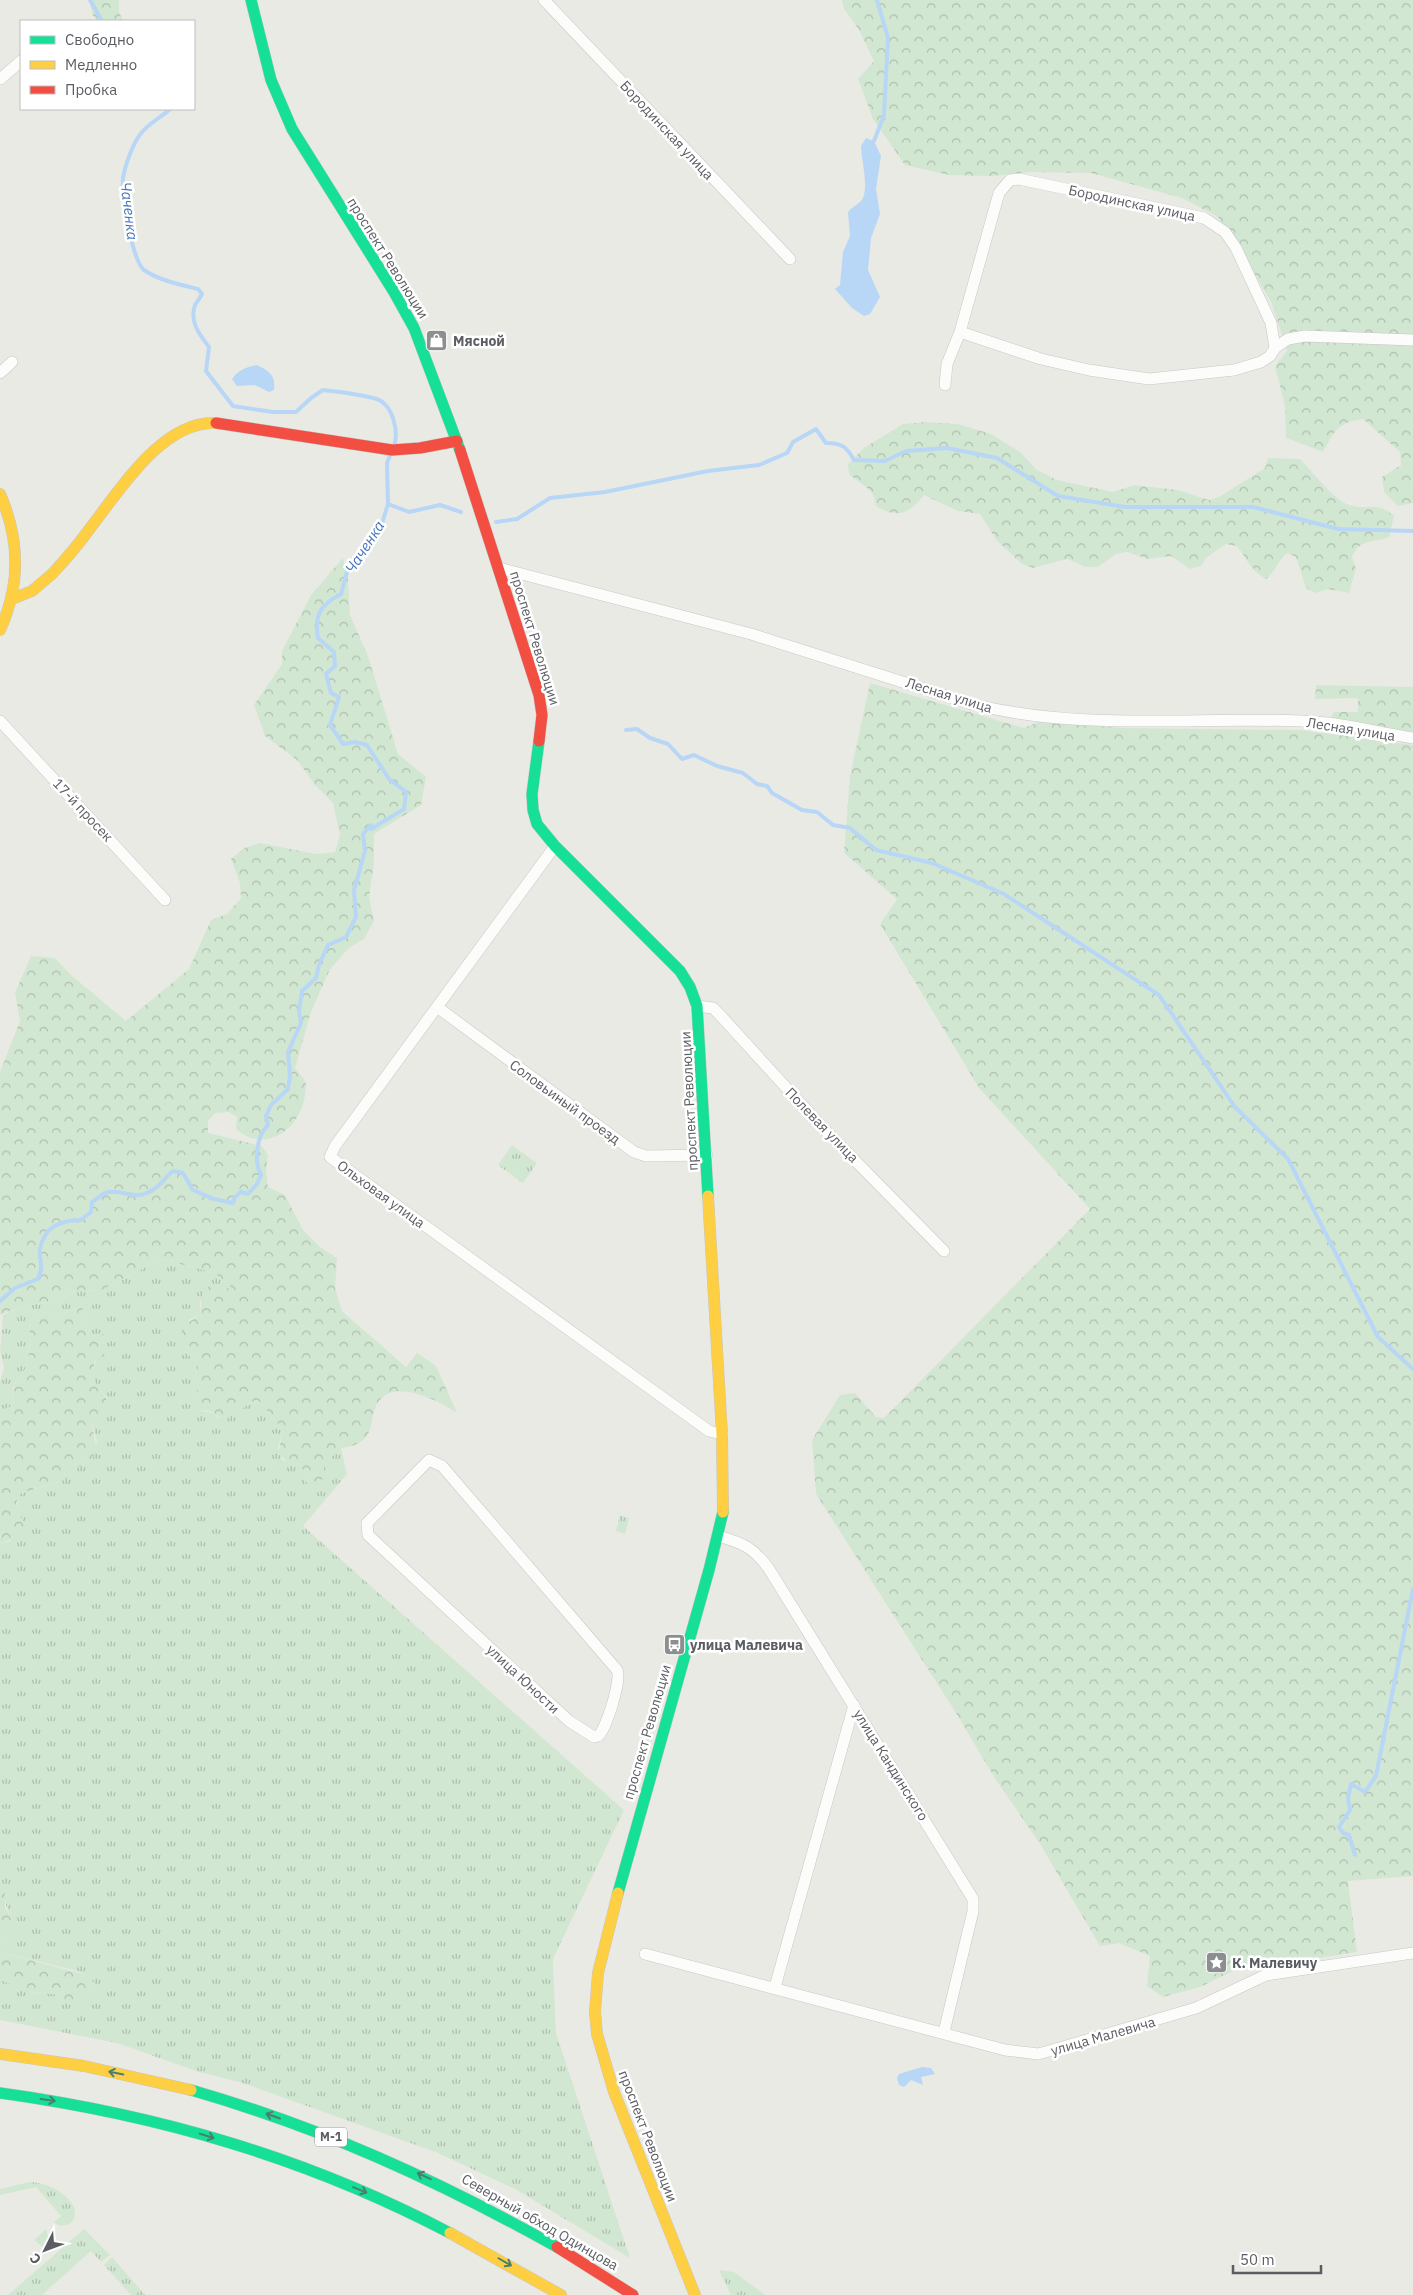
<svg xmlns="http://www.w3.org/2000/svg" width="1413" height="2295" font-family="'IBM Plex Sans',sans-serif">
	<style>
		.grass { fill: url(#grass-tufts) }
		.forest { fill: url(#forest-crowns) }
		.water { fill: #b8d6f5 }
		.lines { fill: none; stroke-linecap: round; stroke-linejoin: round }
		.stream { stroke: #b8d6f5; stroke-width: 4 }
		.street-casing { stroke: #c6c7c5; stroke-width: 12 }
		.fast-casing { stroke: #c7c7c6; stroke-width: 12 }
		.slow-casing { stroke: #c7c7c6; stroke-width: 12 }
		.jam-casing { stroke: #c7c7c6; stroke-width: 12 }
		.street { stroke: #fcfcfb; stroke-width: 11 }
		.fast { stroke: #16e098; stroke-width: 11 }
		.slow { stroke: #ffcf43; stroke-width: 11 }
		.jam { stroke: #f24e42; stroke-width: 11 }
		.oneway { stroke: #497e70 }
		.labels { text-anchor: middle; stroke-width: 5; stroke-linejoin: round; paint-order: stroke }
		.shield { fill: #fff; stroke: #8c8e91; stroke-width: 1 }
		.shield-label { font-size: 12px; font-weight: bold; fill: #5a5d62 }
		.street-label { font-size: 14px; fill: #5a5d62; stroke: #fff }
		.poi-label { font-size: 14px; font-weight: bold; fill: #5a5d62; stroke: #fff; text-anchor: start }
		.water-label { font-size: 15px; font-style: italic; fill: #4675bf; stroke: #fff }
	</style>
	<defs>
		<pattern id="grass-tufts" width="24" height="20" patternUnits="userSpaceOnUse" patternTransform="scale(1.25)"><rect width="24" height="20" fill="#d2e7d2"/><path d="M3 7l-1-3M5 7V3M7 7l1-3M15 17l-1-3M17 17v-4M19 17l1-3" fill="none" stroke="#adbeae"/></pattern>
		<pattern id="forest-crowns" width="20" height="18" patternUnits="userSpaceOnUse" patternTransform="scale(1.25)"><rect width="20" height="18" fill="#d2e7d2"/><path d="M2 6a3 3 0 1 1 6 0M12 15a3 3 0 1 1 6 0" fill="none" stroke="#adbeae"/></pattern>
	</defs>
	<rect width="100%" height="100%" fill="#eaeae5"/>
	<path class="grass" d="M512,1145L537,1163L523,1183L498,1165Z
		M161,1259L216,1273L234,1290L200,1301V1314L189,1320L183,1349L197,1363L195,1375L201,1387L192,1397L202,1411L214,1413L219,1418C234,1416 244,1403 259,1401L283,1430L278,1448L282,1460L301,1464L306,1482L325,1456L341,1448L347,1474L303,1526L624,1810L553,1959L556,2033L630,2258L515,2189L438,2153L246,2084L196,2071L117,2043L0,2020V1979L33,1992L54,1994L64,2001L90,1992L94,1983L87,1975L77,1971L0,1952V1937L9,1938L12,1917C1,1902 8,1891 0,1881V1544L10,1541L19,1494C33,1489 47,1486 61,1481C71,1478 73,1466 90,1462L97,1442L92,1423L108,1399L94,1383L93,1371L104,1334L93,1336L85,1328L87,1316L80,1307L60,1315L49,1312L29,1321C30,1334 31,1351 27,1364C20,1385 8,1378 14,1406L0,1410V1381L4,1368L0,1351L3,1315L24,1306L57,1301L75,1291L102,1290Z
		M620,1515L629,1518L625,1534L616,1531Z
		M29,2182C45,2182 71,2193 75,2211C77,2223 63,2231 54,2222L61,2216L36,2187L0,2195V2189Z
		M46,2229L50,2242L43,2247L34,2240Z
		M84,2229L110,2255L101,2262L91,2251L42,2295H8Z
		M112,2257L145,2295H131L104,2265Z
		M719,2270L734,2272L765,2295H731Z"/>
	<path class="forest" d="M89,0H119V12L123,21H97L93,16Z
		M842,0H1413V503L1398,506L1384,492L1382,477L1401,465L1400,452L1363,419C1339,422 1334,431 1323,452L1286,438L1285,406L1275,366L1287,351L1272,304L1241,250L1218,217L1182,198L1091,173L1031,172L991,176L949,175L905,165L873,119L858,79L874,61L859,30L844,9Z
		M925,422L958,424L991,434L1020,452L1037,470L1057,480L1113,492L1134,485L1178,490L1209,500L1219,497L1265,468L1268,458L1300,459C1313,472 1333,499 1349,505C1368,511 1376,500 1394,516L1389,537C1372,544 1361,537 1352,557L1356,569L1349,593L1328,589L1316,593L1306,588L1296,557L1287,553C1278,561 1276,571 1266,579C1251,571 1247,559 1237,546L1226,544L1207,557L1201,566L1190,569L1171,556L1148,559L1127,552L1116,554L1098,567H1086L1067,559L1033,568L1022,564L997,541L980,514L958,511L924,495C909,514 897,519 876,506C874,487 862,486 849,474L848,464L864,448L903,424Z
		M343,558L348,579L350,615L368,656L398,754L426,777L421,805L374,834V863L369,897L374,921L364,939L349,948L330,969L311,1012L295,1068C298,1072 305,1079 306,1084C306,1087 305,1092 305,1095C301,1129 265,1155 236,1129L237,1117L229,1112L215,1113L208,1121V1133L262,1146L268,1155L266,1170L268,1187L285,1195L303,1230L320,1247L337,1258L335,1288L342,1311L406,1367L417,1353L436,1366L457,1413C441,1402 402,1382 384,1396C363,1411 385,1443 341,1448C337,1456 333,1457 325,1456L322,1463L326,1475L317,1485L311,1486L306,1482L301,1464L288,1462L278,1454L283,1430L259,1401L252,1402L225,1420C219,1418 219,1416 214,1413C205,1408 203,1414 193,1403L192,1397L200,1387L195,1375L197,1363L183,1349L182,1337L185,1325L200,1314L202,1295L209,1286L233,1289L215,1273L161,1259L102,1290L75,1291L57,1301L24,1306L0,1315V1072L20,1021L15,993L31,956L55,958L71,975L126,1021L189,969L211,920L227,914L241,898L240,883L231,859L244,848L260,843L316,854L335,852L340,835L333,803L315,785L297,760L265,736L254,705L282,664V651L311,595Z
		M870,683L1024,728L1038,722L1124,728L1302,730L1413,745V1876L1348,1881L1357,1952L1262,1967L1260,1958L1200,1987L1163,1997L1147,1986L1150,1956L1119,1943L1100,1946L1040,1844L996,1780L956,1713L816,1494L812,1440L840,1395L855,1393L876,1417L884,1418L1090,1209L979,1088L880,924L897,899L844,853L850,776Z
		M1316,685L1413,687V735L1338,722L1331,717L1334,712H1358V698L1315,699Z
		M81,1307L87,1316L85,1328L93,1336L104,1334L106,1345L104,1356L95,1361C88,1389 106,1387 111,1411L92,1423C93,1439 101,1447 90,1462C73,1466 71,1478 61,1481C47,1485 33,1489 19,1494L16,1504L24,1524L20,1535L0,1544V1410L14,1406C9,1378 20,1385 27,1364C31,1350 30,1334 29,1321L49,1312L60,1315Z
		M0,1881L5,1887V1908L12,1917L13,1927L9,1938L0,1937Z
		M0,1952L87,1975L94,1983L86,2001H64L54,1994L33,1992L2,1981L0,1979Z"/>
	<path class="water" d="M866,138L874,141L881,156L876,189L880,214L871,238L868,270L880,297L870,314L864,316L852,308L835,289L840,285L843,252L850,236L848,212C852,207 857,205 861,201C870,191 861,159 861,146Z
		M257,365C269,371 276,375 274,390L269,392L255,385L237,386L232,379C238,370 246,367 257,365Z
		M922,2067L931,2068L935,2074L921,2077L923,2085L911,2080L904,2087L899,2085L897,2078L899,2074Z"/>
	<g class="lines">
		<path class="stream" d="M90,0L102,21
			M170,109C161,118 146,124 139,136C132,146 125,166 123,178C121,194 132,260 144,270C158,280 181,285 198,289L202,294C200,298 197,302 195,305C189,322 200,335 209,347L206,371L233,406L273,412H296L311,398L323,390C341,392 360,394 377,399C393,405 399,432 394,446
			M874,141L884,115L888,38L877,0
			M388,504L409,512L440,505L461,512
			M496,522L517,519L550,498L605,492L708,471L759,465L787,453L793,442L816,429L826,443C842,443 847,447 854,460L885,461L906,451L947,448L997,458L1058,496L1125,507H1253L1338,529L1413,531
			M626,730L637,729L650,738L668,744L682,759L694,755L717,766L743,773L757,784L767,786L772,793L802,810L817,812L833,825L850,828L876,850L932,863L1004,894L1159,995L1235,1107L1288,1159L1378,1337L1413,1369
			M0,1301L15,1288L38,1279C45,1262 38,1261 40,1249C44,1226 62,1220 81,1220L91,1212L92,1202C97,1199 103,1193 109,1192C123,1190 134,1199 147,1193C159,1189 164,1178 173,1171L183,1173L193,1190L214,1199L233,1203L235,1197L241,1192L248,1194L257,1184L261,1175C254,1162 256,1136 268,1125L266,1116L271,1105L288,1089L290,1076L288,1052L301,1023L299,1011L302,991L316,978L319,965L328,945L346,937L356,917L354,890L365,851L363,834L371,825V829L404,809L406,792L389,779L367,745L355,742L343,744L330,725L339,697L331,693L326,674L335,666L334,652L318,638C314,615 320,605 341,594L347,572L381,527L388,504L387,463L391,453
			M1355,1855L1349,1835L1343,1833L1339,1827L1350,1810L1348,1798L1351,1784L1365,1792L1376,1776L1413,1589"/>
		<defs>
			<path id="street" d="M544,0L790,259
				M0,79L21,61
				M1275,348L1288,339L1305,336L1413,340
				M0,373L12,362
				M945,385L947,364L960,332L999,193L1010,180L1019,179L1204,218L1225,232L1236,248L1271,323L1275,348L1270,356L1261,362L1234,370L1149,379L1089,370L1041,359L960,332
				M499,568L751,634L972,704C1080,731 1191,717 1301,721C1338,722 1376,732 1413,738
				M0,721L165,900
				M555,846L335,1146L330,1157L709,1431L722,1434
				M697,1006L713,1008L720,1015L824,1129L944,1251
				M437,1007L634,1152L646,1156L707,1155
				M429,1460L442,1466L617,1670C622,1679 606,1730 598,1736L594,1737L569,1721L368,1535L367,1523Z
				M718,1536C743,1543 753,1547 769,1569L973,1899V1911L944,2032
				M645,1954L1005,2050L1038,2054L1049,2051L1196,2008L1266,1975L1413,1953
				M775,1987L854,1705"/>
			<path id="fast" d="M251,0L271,80L292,129L394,292L414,328L460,450
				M539,741L532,794L533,810L537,824L555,846L680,971L690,987L697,1006L708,1196
				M618,1893L709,1570L723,1512
				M191,2090C323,2128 437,2180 557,2247
				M0,2093C159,2115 307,2158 450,2233"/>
			<path id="slow" d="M0,494C20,540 21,584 0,630
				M12,599L32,591L52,574C66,559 79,544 91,527C120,490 163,420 216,423
				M708,1196L722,1434L723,1512
				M618,1893L598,1973L595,2012L597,2034L614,2092L695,2295
				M0,2054L84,2066L191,2090
				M450,2233L561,2295"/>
			<path id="jam" d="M216,423L392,450L420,448L457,441
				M460,450L539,695L542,715L539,741
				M557,2247L633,2295"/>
		</defs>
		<use href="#street" class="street-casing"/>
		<use href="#fast" class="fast-casing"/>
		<use href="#slow" class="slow-casing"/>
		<use href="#jam" class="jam-casing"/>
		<use href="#street" class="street"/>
		<use href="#fast" class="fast"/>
		<use href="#slow" class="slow"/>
		<use href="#jam" class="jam"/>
	</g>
	<defs><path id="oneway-shaft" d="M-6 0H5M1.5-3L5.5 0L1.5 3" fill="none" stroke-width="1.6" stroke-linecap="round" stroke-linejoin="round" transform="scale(1.25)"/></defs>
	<g class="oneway">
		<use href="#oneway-shaft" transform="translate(116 2073) rotate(-169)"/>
		<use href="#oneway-shaft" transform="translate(48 2100) rotate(8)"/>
		<use href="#oneway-shaft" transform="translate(273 2116) rotate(-161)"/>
		<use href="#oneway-shaft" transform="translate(207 2136) rotate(17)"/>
		<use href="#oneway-shaft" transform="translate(424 2176) rotate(-155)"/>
		<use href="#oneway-shaft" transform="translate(360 2190) rotate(22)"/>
		<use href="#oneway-shaft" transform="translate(505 2262) rotate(30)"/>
	</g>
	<defs>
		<symbol id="shop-square" viewBox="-11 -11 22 22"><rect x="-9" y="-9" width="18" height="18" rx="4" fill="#8c8e90" stroke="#fff"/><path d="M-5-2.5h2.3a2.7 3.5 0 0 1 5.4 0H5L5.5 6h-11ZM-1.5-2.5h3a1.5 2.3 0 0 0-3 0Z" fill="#fff"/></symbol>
		<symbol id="bus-square" viewBox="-11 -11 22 22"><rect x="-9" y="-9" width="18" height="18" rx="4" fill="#8c8e90" stroke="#fff"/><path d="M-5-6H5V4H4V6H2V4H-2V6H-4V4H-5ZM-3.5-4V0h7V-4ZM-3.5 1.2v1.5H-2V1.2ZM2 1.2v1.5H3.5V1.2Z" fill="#fff"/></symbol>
		<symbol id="sight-square" viewBox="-11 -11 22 22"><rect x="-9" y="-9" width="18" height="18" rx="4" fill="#8c8e90" stroke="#fff"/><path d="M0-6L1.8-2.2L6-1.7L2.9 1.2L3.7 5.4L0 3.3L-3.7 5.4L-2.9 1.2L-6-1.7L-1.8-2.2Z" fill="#fff"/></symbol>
	</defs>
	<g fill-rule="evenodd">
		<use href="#shop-square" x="424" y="328" width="25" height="25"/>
		<use href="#bus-square" x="662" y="1632" width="25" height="25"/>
		<use href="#sight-square" x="1204" y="1950" width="25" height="25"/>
	</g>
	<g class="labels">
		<rect class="shield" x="315" y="2127.5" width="32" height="19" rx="4"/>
		<g class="shield-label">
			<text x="331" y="2141">М-1</text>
		</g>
		<g class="street-label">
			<text transform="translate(667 130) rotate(47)" y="5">Бородинская улица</text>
			<text transform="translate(1132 203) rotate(12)" y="5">Бородинская улица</text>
			<text transform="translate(388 258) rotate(58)" y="5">проспект Революции</text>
			<text transform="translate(535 638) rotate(73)" y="5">проспект Революции</text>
			<text transform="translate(949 695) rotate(17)" y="5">Лесная улица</text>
			<text transform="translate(1351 729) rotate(9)" y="5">Лесная улица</text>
			<text transform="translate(83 810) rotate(47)" y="5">17-й просек</text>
			<text transform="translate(689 1101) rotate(-93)" y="5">проспект Революции</text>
			<text transform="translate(565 1102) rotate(36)" y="5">Соловьиный проезд</text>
			<text transform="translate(822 1125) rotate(46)" y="5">Полевая улица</text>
			<text transform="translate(381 1194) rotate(36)" y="5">Ольховая улица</text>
			<text transform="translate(523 1679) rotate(43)" y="5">улица Юности</text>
			<text transform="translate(647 1732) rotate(-74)" y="5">проспект Революции</text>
			<text transform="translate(891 1765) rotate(58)" y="5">улица Кандинского</text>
			<text transform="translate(1103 2036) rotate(-16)" y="5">улица Малевича</text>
			<text transform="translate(648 2136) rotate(69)" y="5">проспект Революции</text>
			<text transform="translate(540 2222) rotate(30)" y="5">Северный обход Одинцова</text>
		</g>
		<g class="poi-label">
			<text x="453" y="346">Мясной</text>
			<text x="690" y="1650">улица Малевича</text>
			<text x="1232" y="1968">К. Малевичу</text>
		</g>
		<g class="water-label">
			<text transform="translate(129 211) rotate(83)" y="5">Чаченка</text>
			<text transform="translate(365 547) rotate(-57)" y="5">Чаченка</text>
		</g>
	</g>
	<rect x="20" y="20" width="175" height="90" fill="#ffffff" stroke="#bdbec0"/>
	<rect x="30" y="36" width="25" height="8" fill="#16e098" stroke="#bdbec0"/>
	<text x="65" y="45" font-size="15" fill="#5a5d62">Свободно</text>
	<rect x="30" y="61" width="25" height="8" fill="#ffcf43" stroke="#bdbec0"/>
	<text x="65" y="70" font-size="15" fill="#5a5d62">Медленно</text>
	<rect x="30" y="86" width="25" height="8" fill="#f24e42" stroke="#bdbec0"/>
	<text x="65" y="95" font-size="15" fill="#5a5d62">Пробка</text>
	<g transform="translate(45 2250) rotate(228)" stroke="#ffffff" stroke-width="4" paint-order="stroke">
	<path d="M0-4L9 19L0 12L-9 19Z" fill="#5a5d62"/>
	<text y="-8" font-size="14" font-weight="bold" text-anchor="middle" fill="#5a5d62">С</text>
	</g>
	<path d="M1233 2265v8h88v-8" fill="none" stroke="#5a5d62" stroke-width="2.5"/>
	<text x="1240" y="2265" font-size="15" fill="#5a5d62" stroke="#ffffff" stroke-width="4" paint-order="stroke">50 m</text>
</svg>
